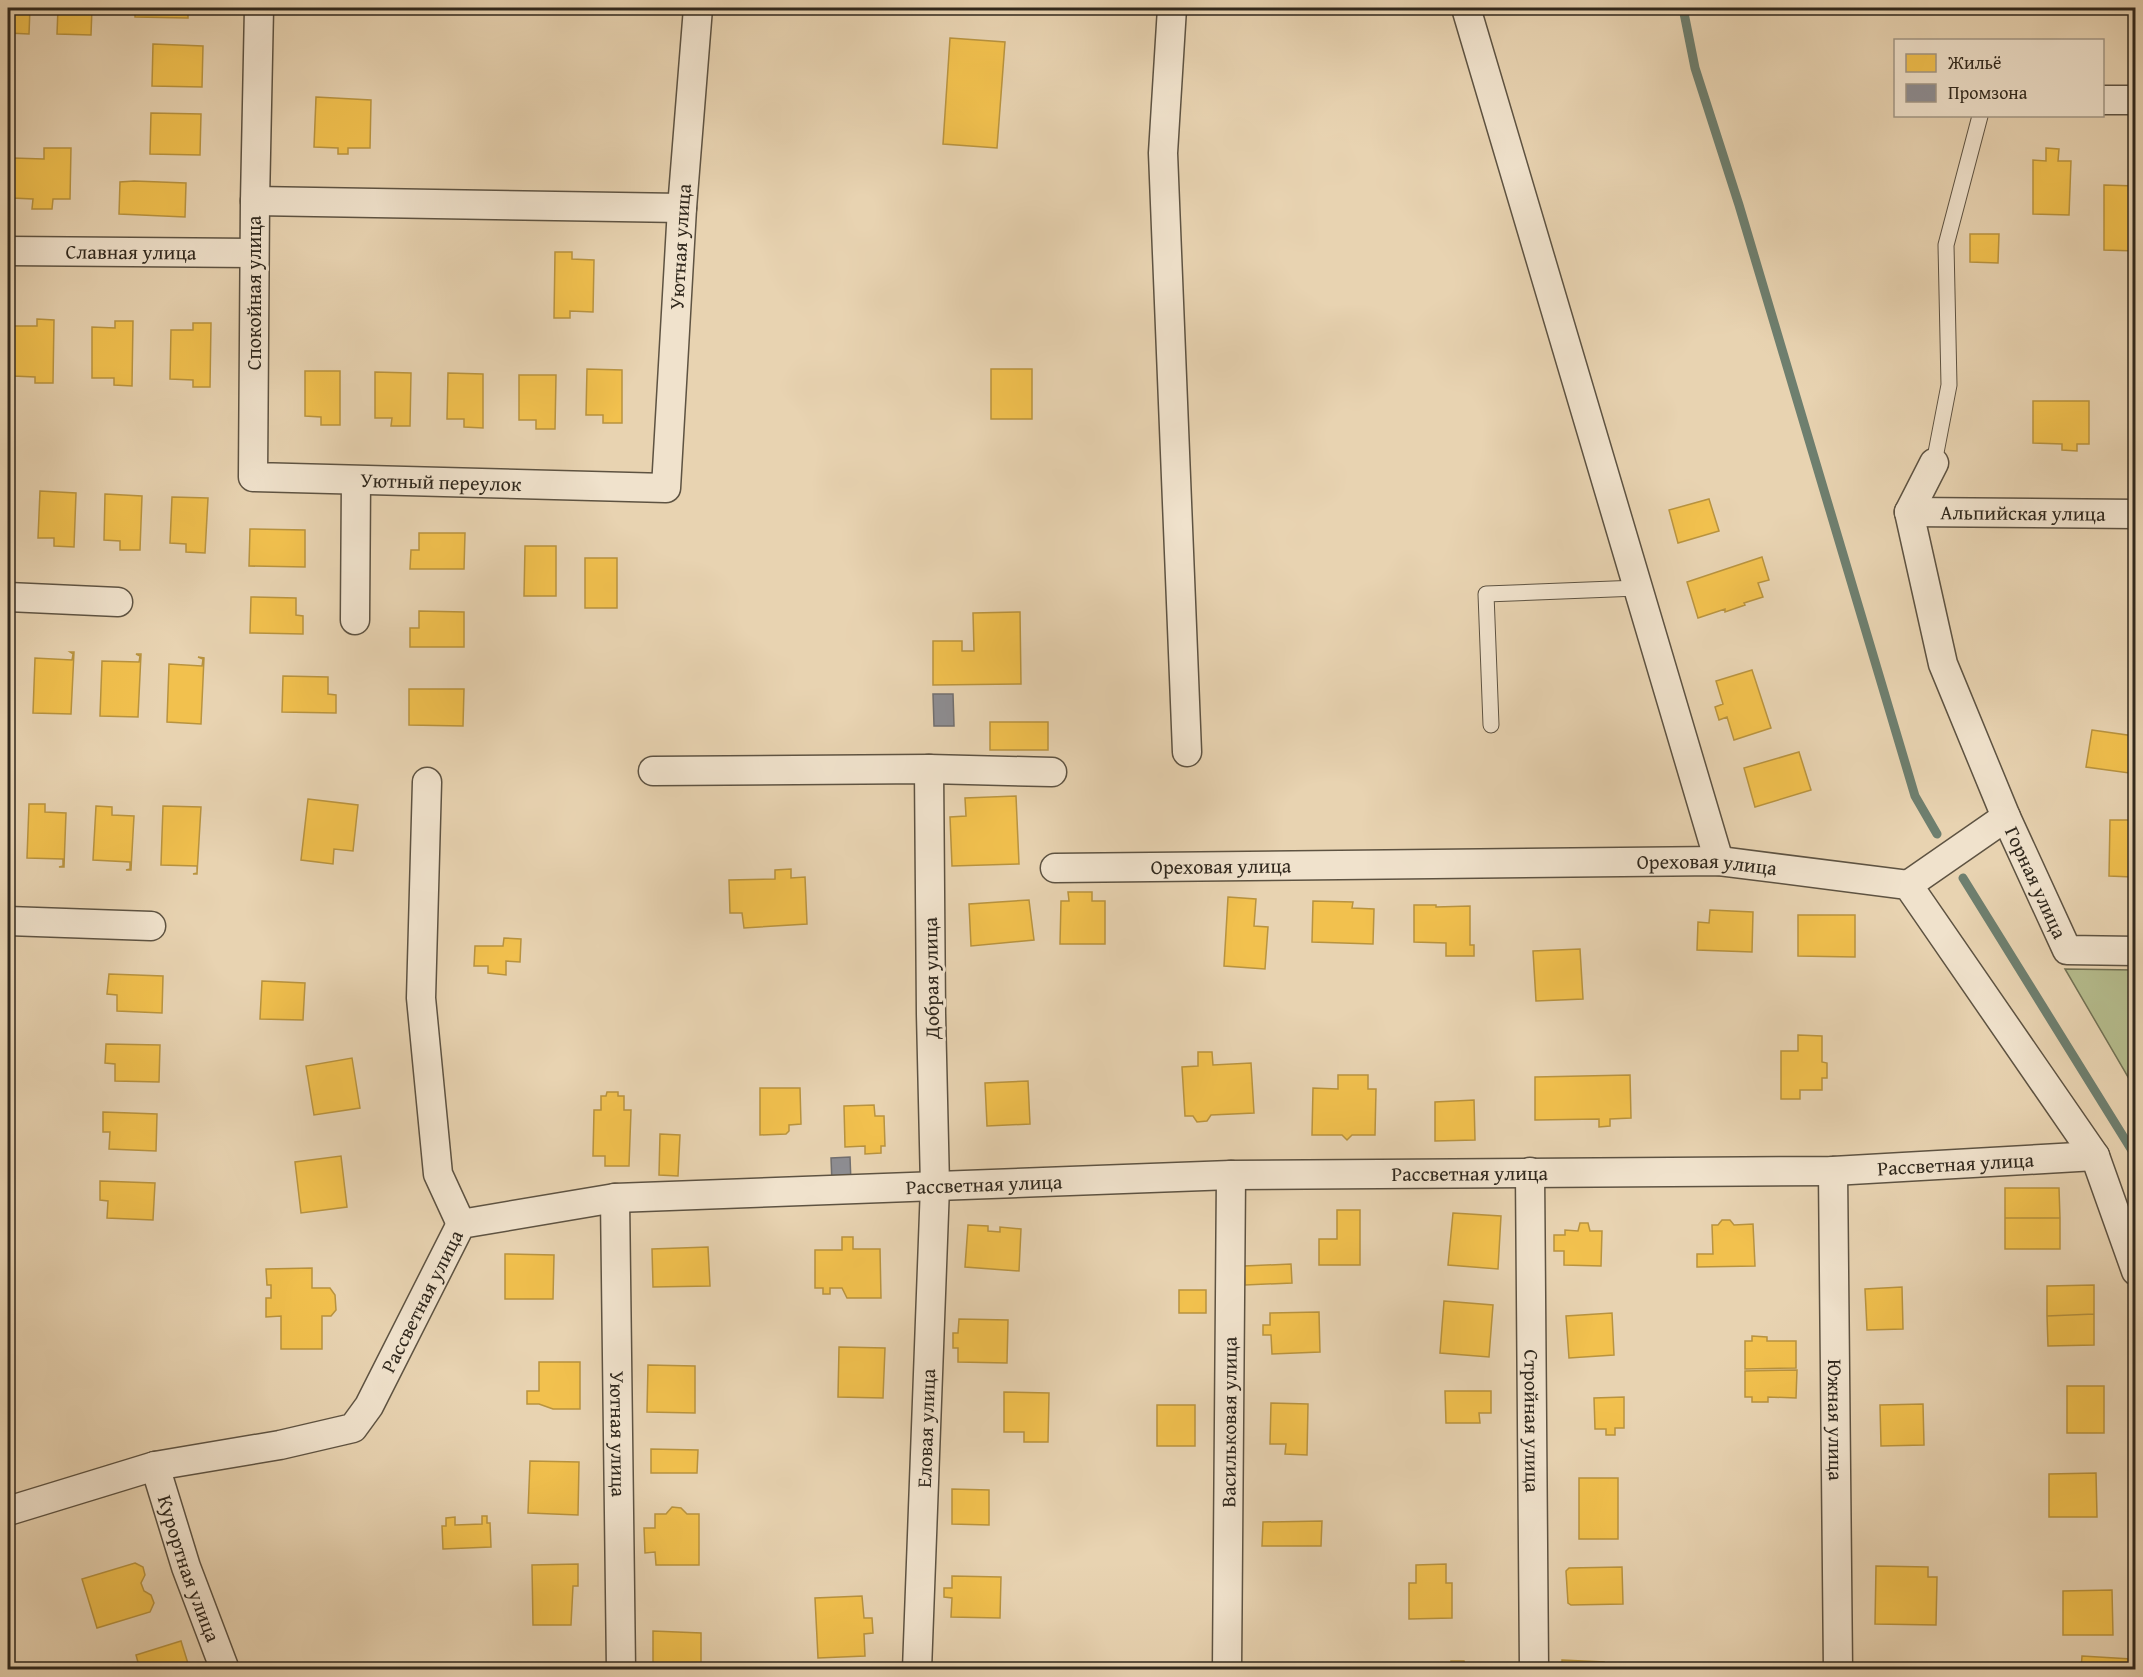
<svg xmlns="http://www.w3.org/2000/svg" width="2143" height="1677" font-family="'Gentium Book Plus',serif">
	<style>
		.green { fill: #b5bc8d; stroke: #727255; stroke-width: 1.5 }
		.homes { fill: #f2c14e; stroke: #b8933f; stroke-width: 1.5 }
		.industry { fill: #8d8d92; stroke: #716f6f; stroke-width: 1.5 }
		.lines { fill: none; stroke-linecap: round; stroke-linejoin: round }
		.stream { stroke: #6e7f6f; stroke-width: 9 }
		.service-casing { stroke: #5e5342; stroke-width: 17 }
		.minor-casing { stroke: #5e5342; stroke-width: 31 }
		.service { stroke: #f0e2cc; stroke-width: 15 }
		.minor { stroke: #f0e2cc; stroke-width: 28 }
		.labels { text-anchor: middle; stroke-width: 6; stroke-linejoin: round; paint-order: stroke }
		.street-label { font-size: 20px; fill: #30281d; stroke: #f0e2cc }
	</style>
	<rect width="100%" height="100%" fill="#e8d3b1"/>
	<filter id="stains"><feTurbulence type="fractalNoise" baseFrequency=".00333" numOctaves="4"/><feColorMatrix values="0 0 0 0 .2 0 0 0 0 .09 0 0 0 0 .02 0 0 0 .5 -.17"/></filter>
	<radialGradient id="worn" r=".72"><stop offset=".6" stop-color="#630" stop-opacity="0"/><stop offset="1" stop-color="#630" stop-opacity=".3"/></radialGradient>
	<path class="green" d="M2065,969L2135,970V1089Z"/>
	<path class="homes" d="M8,8H30L29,34L8,33Z
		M58,8H92L91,35L57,34Z
		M135,8H188V18L135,17Z
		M950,38L1005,42L997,148L943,144Z
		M153,44L203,46L202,87L152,86Z
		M316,97L371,100L370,148H348V154H338V148L314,147Z
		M151,113L201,114L200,155L150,154Z
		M44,148H71L70,199H53L52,209H32L33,199L12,198L13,158L44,159Z
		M2046,148L2059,149L2058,161H2071L2069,215L2033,214V160L2046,161Z
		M134,181L186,183L185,217L119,214L120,182Z
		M2104,185L2136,186V251L2104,250Z
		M1970,234H1999L1998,263L1970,262Z
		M555,252H572V259L594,260L593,312L570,311V318H554Z
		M37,319L54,320L53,383H35V377L13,376L14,326H37Z
		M115,321H133L132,386L114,385V378H92V327L115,328Z
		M193,323H211L210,387H193V380L170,379L171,330H193Z
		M587,369L622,370V423H603V415H586Z
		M991,369H1032V419H991Z
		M305,371H340V425H321V417L305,416Z
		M375,372L411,373L410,426H391L392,418H375Z
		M448,373L483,374V428L464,427V419H447Z
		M519,375H556L555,429H536V420H519Z
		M2033,401H2089V444H2077V451L2062,450V444L2033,443Z
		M8,490H11L9,545H8Z
		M40,491L76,493L74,547L54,546V538H38Z
		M105,494L142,496L140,550H120V541L104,540Z
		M172,497L208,498L205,553L186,552V544L170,543Z
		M1709,499L1719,531L1678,543L1669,510Z
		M250,529L305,530V567L249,566Z
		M419,533H465L464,569H410L411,550H419Z
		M525,546H556V596H524Z
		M1762,557L1769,580L1758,583L1763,597L1744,603L1745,605L1725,612V609L1698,618L1687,582Z
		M585,558H617V608H585Z
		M251,597L296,598V615L303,616V634L250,633Z
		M419,611L464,612V647H410V628H419Z
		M1020,612L1021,684L933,685V641H962V651H974L973,613Z
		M70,652H74L71,714L33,713L35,658L72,660L73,654Z
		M136,654H141L138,717L100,716L102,661L139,662L140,656Z
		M198,657L204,658L201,724L167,722L169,664L202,666L203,659Z
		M1752,670L1771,728L1734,740L1727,717L1719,720L1715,707L1723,704L1716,681Z
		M283,676L328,677V694L336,695V713L282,712Z
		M409,689H464L463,726L409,725Z
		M990,722H1048V750H990Z
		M2092,730L2134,736L2129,773L2086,767Z
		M1799,752L1811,790L1755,807L1744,768Z
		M1016,796L1019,864L952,866L950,817L966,816L965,798Z
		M308,799L358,805L353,851L334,849L333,864L301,860Z
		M29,804H45V812L66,813L64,867H59L63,866V859L27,858Z
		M96,806L112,807V815L134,816L131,870H126L130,869V862L93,860Z
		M163,806L201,807L197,874H193L197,873V866L161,865Z
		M2110,820H2134L2132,877L2109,876Z
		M2110,820H2134L2132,877L2109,876Z
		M791,869V878L805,877L807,924L744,928L742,913H730L729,880L775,879V870Z
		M1068,892H1092V901H1105V944H1060L1061,901H1069Z
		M1228,897L1256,899L1254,926L1268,927L1265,969L1224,966Z
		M1029,900L1034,940L971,946L969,904Z
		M1313,901L1353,902L1352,908L1374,909L1373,944L1312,942Z
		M1414,905H1436V907L1470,906V945H1474V956H1446V943L1414,942Z
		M1710,910L1753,912L1752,952L1697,950L1698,922L1709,923Z
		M1798,915H1855V957L1798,956Z
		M504,938L521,939L520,962L506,961V975L488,973V966H474L475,946H503Z
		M1580,949L1583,999L1536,1001L1533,951Z
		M109,974L163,976L162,1013L117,1011V995L107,994Z
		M262,981L305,983L303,1020L260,1019Z
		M1798,1035L1822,1036V1062L1827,1063V1078H1822V1090H1800V1099H1781V1051H1798Z
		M106,1044L160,1045L159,1082L115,1081V1064L105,1063Z
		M1198,1052H1212L1213,1065L1251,1063L1254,1113L1211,1115L1207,1121L1197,1122L1193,1116H1185L1182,1067L1198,1066Z
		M352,1058L360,1108L314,1115L306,1066Z
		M1338,1075H1368V1089H1376L1375,1135H1352L1347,1140L1342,1135H1312L1313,1088L1338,1089Z
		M1630,1075L1631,1118L1610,1119V1126L1599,1127V1119L1535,1120V1077Z
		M1028,1081L1030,1124L987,1126L985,1083Z
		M760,1088H800L801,1124L789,1125V1131L786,1134L760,1135Z
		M607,1092H618V1096H624V1110H631L629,1166H605V1156H593L594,1110H601V1096H606Z
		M1474,1100L1475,1140L1435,1141V1102Z
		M874,1105L875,1116H884L885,1146H881V1153L865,1154V1146L845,1147L844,1106Z
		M103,1112L157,1114L156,1151L109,1149L110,1132H103Z
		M660,1134L680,1135L678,1176L659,1175Z
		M341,1156L347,1207L301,1213L295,1162Z
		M100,1181L155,1183L153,1220L107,1218L108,1201L100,1200Z
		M2005,1188H2059L2060,1218H2005Z
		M1337,1210H1360V1265H1319V1239H1337Z
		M1453,1213L1501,1216L1498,1269L1448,1265Z
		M2005,1218H2060V1249H2005Z
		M1722,1220H1730L1734,1225L1753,1224L1755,1266L1697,1267V1254H1713L1712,1225H1718Z
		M1580,1223H1588L1590,1231H1602L1601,1266L1564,1265V1251H1554V1235H1565V1230L1578,1231Z
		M968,1225L988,1226V1231L1000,1232V1227L1021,1229L1019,1271L965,1267Z
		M842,1237H853V1249H880L881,1298H847L842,1288H830V1294H823V1288H815V1250H842Z
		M708,1247L710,1286L653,1287L652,1249Z
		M505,1254L554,1255L553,1299H505Z
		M1291,1264L1292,1283L1245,1285L1244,1266Z
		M312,1268V1288H330L335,1295L336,1310L331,1316H322V1349H281V1316L266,1317V1298H271V1285H267L266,1269Z
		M2094,1285V1314L2047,1316V1286Z
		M1902,1287L1903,1329L1867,1330L1865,1289Z
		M1179,1290H1206V1313H1179Z
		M1444,1301L1493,1305L1489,1357L1440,1353Z
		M1319,1312L1320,1352L1272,1354L1271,1335H1263V1325H1270V1313Z
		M1612,1313L1614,1355L1569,1358L1566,1316Z
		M2094,1314V1345L2048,1346L2047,1316Z
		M959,1319L1008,1320L1007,1363L958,1362V1348H953V1333H958Z
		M1752,1336L1767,1337V1341H1796V1368L1745,1369V1341H1752Z
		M839,1347L885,1348L883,1398L838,1397Z
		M539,1362H580V1409H553L539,1404H527V1391H539Z
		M648,1365L695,1366V1413L647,1412Z
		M1797,1370L1796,1398L1768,1397V1402H1752V1397H1745V1371Z
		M2067,1386H2104V1433H2067Z
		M1445,1391H1491V1413H1479L1480,1423H1446Z
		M1004,1392L1049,1393L1048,1442H1024V1432H1004Z
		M1624,1397V1428H1615V1435H1606V1429H1595L1594,1398Z
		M1271,1403L1308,1404L1307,1455L1285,1454L1286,1444H1270Z
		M1923,1404L1924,1445L1881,1446L1880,1405Z
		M1157,1405H1195V1446H1157Z
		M651,1449L698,1450L697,1473H651Z
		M530,1461L579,1462L578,1515L528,1513Z
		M2096,1473L2097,1517H2049V1474Z
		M1579,1478H1618V1539H1579Z
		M952,1489L989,1490V1525L952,1524Z
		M672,1507L681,1508L687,1514H699V1565H656L655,1552L645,1553L644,1528H655V1514H666Z
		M482,1516H487V1523H490L491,1547L443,1549L442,1526H446V1518L455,1517V1525L482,1524Z
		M1322,1521L1321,1546H1262L1263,1522Z
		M135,1563L143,1567L145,1575L141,1583L144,1591L151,1595L154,1603L150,1612L97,1628L82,1579Z
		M578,1564V1586H573L571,1625H533L532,1565Z
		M1446,1564V1583H1452V1618L1409,1619V1583H1416V1565Z
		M1876,1566L1928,1567V1577H1937L1936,1625L1875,1624Z
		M1622,1567L1623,1604L1571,1605L1568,1603L1566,1571L1569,1568Z
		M952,1576L1001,1577L1000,1618L951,1617L952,1598L944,1597V1588H952Z
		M2112,1590L2113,1635H2063V1591Z
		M862,1596L864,1618H872L873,1633L864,1634L865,1656L818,1658L815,1598Z
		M653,1631L701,1633V1670H653Z
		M181,1641L190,1670H140L136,1655Z
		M2082,1656L2131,1659V1670H2081Z
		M1562,1660L1604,1662V1670H1562Z
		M1451,1661H1464L1465,1665L1483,1664V1670H1433V1665H1451Z
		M1256,1663H1309V1670H1256Z
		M1753,1666L1802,1667V1670H1753Z
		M1879,1666L1919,1667V1670H1879Z"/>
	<path class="industry" d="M933,694H953L954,726H934Z
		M850,1157L851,1183H832L831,1158Z"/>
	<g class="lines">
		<path class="stream" d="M1683,8L1695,68L1739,205L1915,796L1937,834
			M1963,878L2136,1157"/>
		<defs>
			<path id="service" d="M1934,463L1949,385L1946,245L1980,116
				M1491,725L1486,594L1638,588"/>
			<g id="minor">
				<path id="s1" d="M259,8L255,201L253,477L666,488L682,208L698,8"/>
				<path d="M1172,8L1163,153L1187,752"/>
				<path d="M1466,8L1719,861"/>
				<path d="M2102,100H2136"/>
				<path d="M255,201L682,208"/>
				<path id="s2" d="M8,251L254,253"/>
				<path id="s3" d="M1909,512L2136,514"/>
				<path d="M8,597L118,602"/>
				<path d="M355,620L356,481"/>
				<path d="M653,771L929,769L1052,772"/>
				<path d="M427,782L421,998L438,1174L461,1224"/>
				<path id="s4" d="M2006,817L2067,950L2136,951"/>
				<path id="s5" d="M1055,868L1719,861L1908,885L2095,1156L2136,1271"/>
				<path d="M1908,885L2006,817L1943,664L1909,512L1934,463"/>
				<path d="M8,921L151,926"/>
				<path id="s6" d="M1833,1171L1838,1670"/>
				<path id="s7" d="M1530,1172L1534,1670"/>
				<path id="s8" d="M615,1198L621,1670"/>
				<path id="s9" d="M155,1466L186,1567L225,1670"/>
				<path id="s10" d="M8,1511L155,1466L280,1445L353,1428L369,1406L461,1224L615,1198L1231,1175L1833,1171L2095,1156"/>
				<path id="s11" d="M917,1670L935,1186L931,1014L929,769"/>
				<path id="s12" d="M1227,1670L1231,1175"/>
			</g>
		</defs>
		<use href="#service" class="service-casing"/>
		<use href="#minor" class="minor-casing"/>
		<use href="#service" class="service"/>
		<use href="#minor" class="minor"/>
	</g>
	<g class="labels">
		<g class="street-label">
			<text dy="7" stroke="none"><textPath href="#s1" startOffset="1124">Уютная улица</textPath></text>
			<text dy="7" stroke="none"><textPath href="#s2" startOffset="123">Славная улица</textPath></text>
			<text transform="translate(254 293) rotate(-90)" y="7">Спокойная улица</text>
			<text dy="7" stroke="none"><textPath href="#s1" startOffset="657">Уютный переулок</textPath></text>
			<text dy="7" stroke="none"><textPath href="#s3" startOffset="114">Альпийская улица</textPath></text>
			<text dy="7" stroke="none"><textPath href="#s5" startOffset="652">Ореховая улица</textPath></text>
			<text dy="7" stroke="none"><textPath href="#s5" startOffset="166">Ореховая улица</textPath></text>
			<text dy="7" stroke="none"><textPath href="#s4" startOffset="72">Горная улица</textPath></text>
			<text transform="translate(931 978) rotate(-91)" y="7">Добрая улица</text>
			<text dy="7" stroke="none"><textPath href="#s10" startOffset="2084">Рассветная улица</textPath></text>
			<text dy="7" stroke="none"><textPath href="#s10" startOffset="1598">Рассветная улица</textPath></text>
			<text dy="7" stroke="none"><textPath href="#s10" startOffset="1112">Рассветная улица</textPath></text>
			<text dy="7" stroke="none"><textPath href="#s10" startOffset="500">Рассветная улица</textPath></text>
			<text dy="7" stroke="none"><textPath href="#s6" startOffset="249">Южная улица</textPath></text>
			<text dy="7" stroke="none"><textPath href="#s7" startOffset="249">Стройная улица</textPath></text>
			<text dy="7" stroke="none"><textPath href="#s12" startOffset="248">Васильковая улица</textPath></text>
			<text dy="7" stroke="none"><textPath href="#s11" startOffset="242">Еловая улица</textPath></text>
			<text dy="7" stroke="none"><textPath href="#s8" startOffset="236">Уютная улица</textPath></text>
			<text dy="7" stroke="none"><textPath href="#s9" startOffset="108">Курортная улица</textPath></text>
		</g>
	</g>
	<rect width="2143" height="1677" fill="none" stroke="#e8d3b1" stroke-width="30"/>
	<rect x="9" y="9" width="2125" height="1659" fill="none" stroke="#30281d" stroke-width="3"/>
	<rect x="15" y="15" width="2113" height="1647" fill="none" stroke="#30281d" stroke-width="1.5"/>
	<rect x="1894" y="39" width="210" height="78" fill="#f0e2cc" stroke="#a39886" stroke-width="1.5"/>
	<rect x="1906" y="54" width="30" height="18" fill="#f2c14e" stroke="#a39886" stroke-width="1.5"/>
	<text x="1948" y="69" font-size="18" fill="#30281d">Жильё</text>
	<rect x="1906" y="84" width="30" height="18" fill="#8d8d92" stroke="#a39886" stroke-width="1.5"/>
	<text x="1948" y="99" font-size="18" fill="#30281d">Промзона</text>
	<rect width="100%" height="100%" filter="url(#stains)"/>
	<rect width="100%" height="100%" fill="url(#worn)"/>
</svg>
